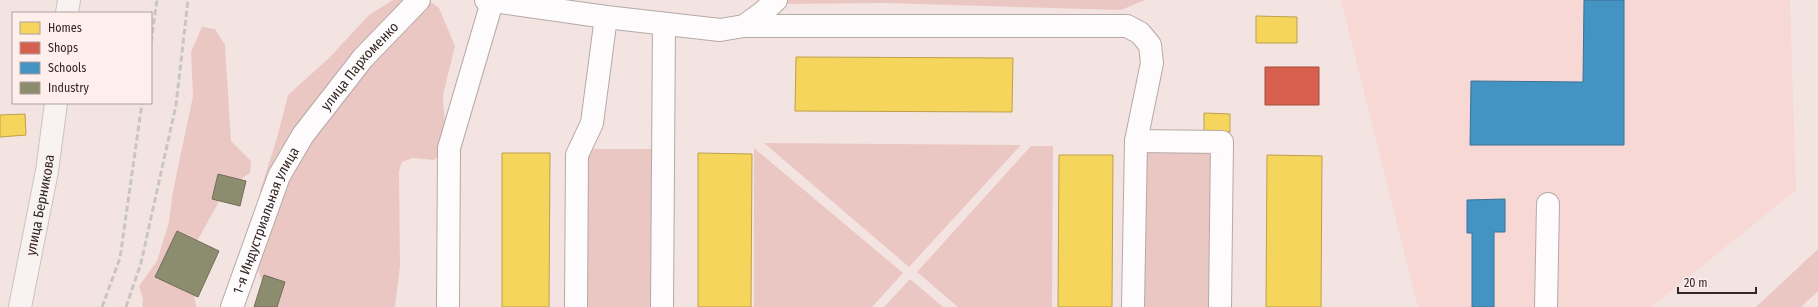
<svg xmlns="http://www.w3.org/2000/svg" width="1818" height="307" font-family="'Fira Sans Condensed',sans-serif">
	<style>
		.built { fill: #f7d8d4 }
		.green { fill: #ebc7c3 }
		.homes { fill: #f6d55c; stroke: #bca04c }
		.shops { fill: #d6604d; stroke: #a54f41 }
		.schools { fill: #4393c3; stroke: #3e7294 }
		.industry { fill: #8c8c6e; stroke: #726d58 }
		.lines { fill: none; stroke-linecap: round; stroke-linejoin: round }
		.minor-casing { stroke: #b5a9a7; stroke-width: 24 }
		.major-casing { stroke: #cac2c1; stroke-width: 24 }
		.minor { stroke: #fdfbfb; stroke-width: 22 }
		.major { stroke: #f8f2f1; stroke-width: 22 }
		.rail { stroke: #c8c5c4; stroke-width: 3; stroke-dasharray: 6 3; stroke-linecap: butt }
		.labels { text-anchor: middle; stroke-width: 4; stroke-linejoin: round; paint-order: stroke }
		.street-label { font-size: 14px; fill: #342625; stroke: #feefed }
	</style>
	<rect width="100%" height="100%" fill="#f3e4e2"/>
	<path class="built" d="M1341,0H1790L1796,190L1651,307H1418Z"/>
	<path class="green" d="M393,0H416L432,3L439,8L455,46L443,95L445,128L441,153L434,160L413,158L402,162L399,171L400,266L395,307H271L257,267V237L260,191L277,138L288,95L329,58L369,15Z
		M785,0H1145L1121,10L885,3L781,4Z
		M202,27L215,29L225,45L231,141L251,161L250,173L226,189L191,252L192,280L196,307H142L143,299L139,286L157,261L169,222L173,191L193,96L191,52Z
		M764,143L1021,145L909,267Z
		M1031,146H1053L1052,307H958L917,272Z
		M1145,147L1214,148L1213,307H1143Z
		M754,148L903,273L872,307H754Z
		M584,149H652V307H584Z
		M1818,249V291L1801,307H1756Z
		M910,279L943,307H884Z"/>
	<path class="homes" d="M1256,16L1297,17V43H1256Z
		M796,57L1013,58L1012,112L795,111Z
		M1204,113L1230,114V132H1204Z
		M25,114L26,135L0,137V115Z
		M502,153H550L549,307H502Z
		M698,153L752,154L751,307H698Z
		M1059,155H1113L1112,307H1058Z
		M1267,155L1322,156L1321,307H1266Z"/>
	<path class="shops" d="M1265,67H1319V105H1265Z"/>
	<path class="schools" d="M1584,0H1624V145H1470L1471,81L1583,82Z
		M1505,199V232H1494V307H1472V233H1467V200Z"/>
	<path class="industry" d="M218,174L246,181L240,206L212,199Z
		M177,231L219,251L198,297L155,277Z
		M264,275L285,282L277,307H254Z"/>
	<g class="lines">
		<defs>
			<g id="minor">
				<path d="M486,0L606,17L720,30L744,26L762,13L776,0"/>
				<path d="M744,26H1127L1140,33L1150,45L1152,63L1136,141L1133,307"/>
				<path d="M1136,141L1222,142L1220,307"/>
				<path id="s1" d="M232,307L279,176L303,135L363,58L419,0"/>
				<path d="M448,307L449,148L492,2"/>
				<path d="M576,307L577,155L592,123L606,17"/>
				<path d="M662,307L664,25"/>
				<path d="M1546,307L1548,204"/>
			</g>
			<g id="major">
				<path d="M67,13L69,0"/>
				<path id="s2" d="M20,307L47,171L56,103"/>
			</g>
		</defs>
		<use href="#minor" class="minor-casing"/>
		<use href="#major" class="major-casing"/>
		<use href="#minor" class="minor"/>
		<use href="#major" class="major"/>
		<path class="rail" d="M151,42L157,0
			M102,307L120,258L142,103
			M126,307L141,263L176,105L188,0"/>
	</g>
	<g class="labels">
		<g class="street-label">
			<text dy="5" stroke="none"><textPath href="#s1" startOffset="276">улица Пархоменко</textPath></text>
			<text dy="5" stroke="none"><textPath href="#s2" startOffset="104">улица Берникова</textPath></text>
			<text dy="5" stroke="none"><textPath href="#s1" startOffset="93">1-я Индустриальная улица</textPath></text>
		</g>
	</g>
	<rect x="12" y="12" width="140" height="92" fill="#feefed" stroke="#ad9f9d"/>
	<rect x="20" y="22" width="20" height="12" fill="#f6d55c" stroke="#ad9f9d"/>
	<text x="48" y="32" font-size="12" fill="#342625">Homes</text>
	<rect x="20" y="42" width="20" height="12" fill="#d6604d" stroke="#ad9f9d"/>
	<text x="48" y="52" font-size="12" fill="#342625">Shops</text>
	<rect x="20" y="62" width="20" height="12" fill="#4393c3" stroke="#ad9f9d"/>
	<text x="48" y="72" font-size="12" fill="#342625">Schools</text>
	<rect x="20" y="82" width="20" height="12" fill="#8c8c6e" stroke="#ad9f9d"/>
	<text x="48" y="92" font-size="12" fill="#342625">Industry</text>
	<path d="M1678 287v6h78v-6" fill="none" stroke="#342625" stroke-width="2"/>
	<text x="1684" y="287" font-size="12" fill="#342625" stroke="#feefed" stroke-width="3" paint-order="stroke">20 m</text>
</svg>
